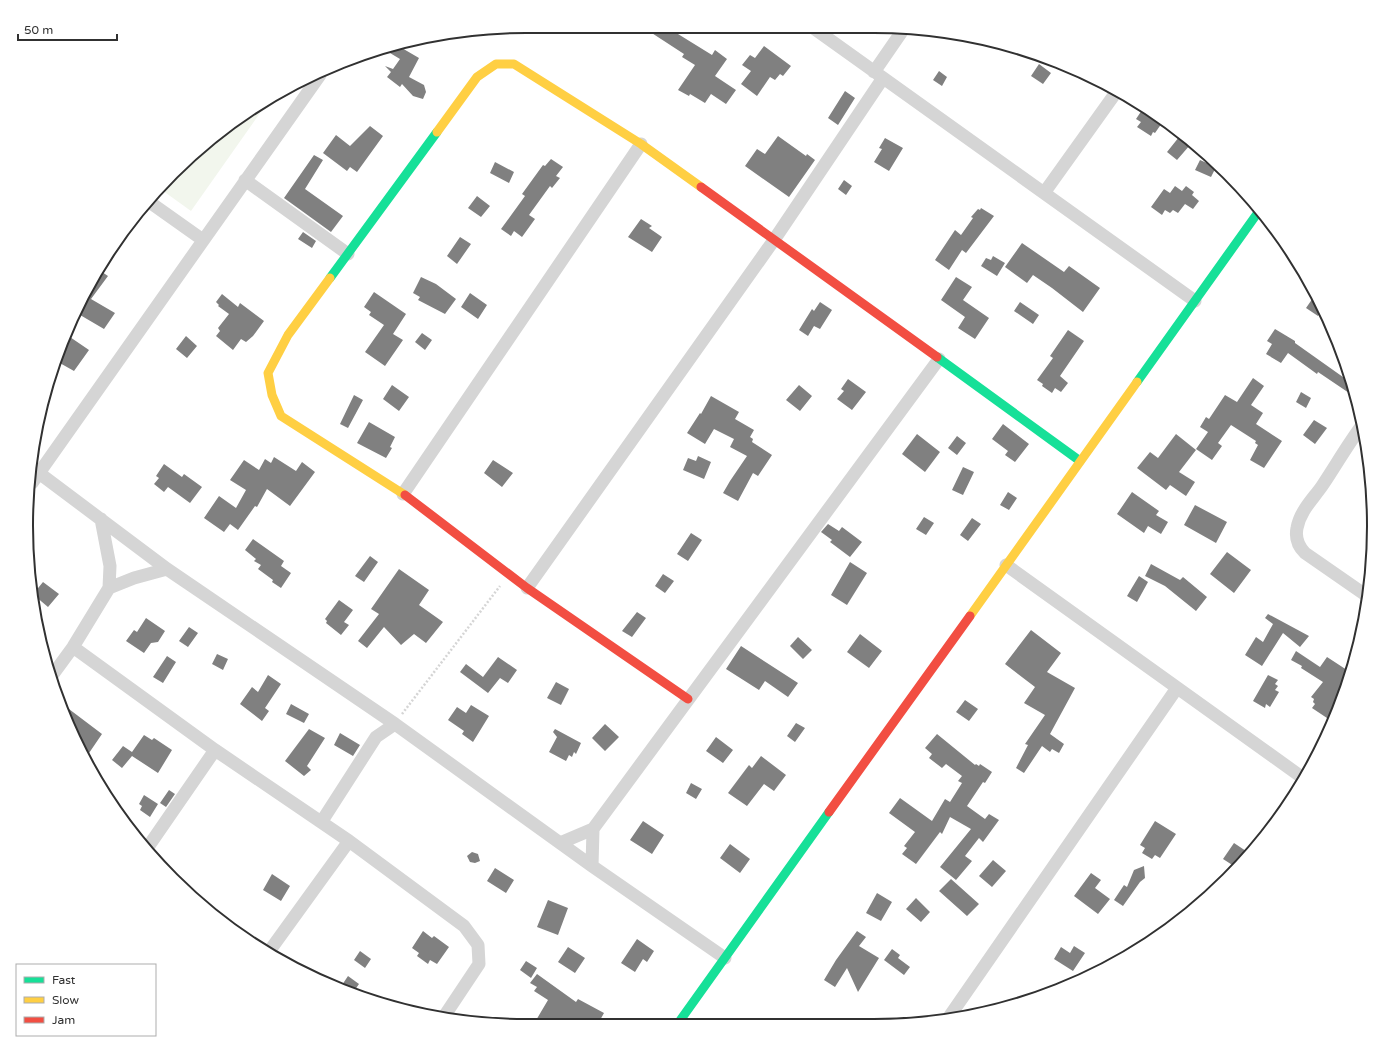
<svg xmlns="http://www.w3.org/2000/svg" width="1400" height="1052" font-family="'Varela Round',sans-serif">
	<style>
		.green { fill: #f2f6ed }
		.building { fill: #808080 }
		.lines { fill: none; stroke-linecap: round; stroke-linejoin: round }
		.path { stroke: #d5d5d5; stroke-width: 2.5; stroke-dasharray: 2 2; stroke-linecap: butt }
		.street { stroke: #d5d5d5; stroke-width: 13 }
		.fast { stroke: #16e098; stroke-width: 9 }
		.slow { stroke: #ffcf43; stroke-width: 9 }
		.jam { stroke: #f24e42; stroke-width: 9 }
		.rim { fill: none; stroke: #313131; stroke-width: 2 }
	</style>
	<rect width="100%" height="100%" fill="#fff"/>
	<path class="green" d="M272,96L191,211L159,188L172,173Z"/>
	<path class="building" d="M641,26H683L678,34L712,55L715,50L727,59L715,76L736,90L726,104L711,94L705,103L690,94L689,96L678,90L695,65L682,57L684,54Z
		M395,44L419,58L409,77L424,85L426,92L423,99L413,96L402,84L400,87L387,77L391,72L385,66L393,69L400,59L390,53Z
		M764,46L791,66L783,76L780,74L775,80L770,77L757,96L741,84L751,71L742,65L750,55L755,58Z
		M1039,64L1051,73L1043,84L1031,76Z
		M939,71L947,77L942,86L933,80Z
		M845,91L855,98L838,125L828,118Z
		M1142,110L1145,112L1147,110L1164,120L1155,133L1153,132L1151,136L1137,127L1141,122L1136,119Z
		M370,126L383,136L357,172L350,167L347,171L323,153L336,135L350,146Z
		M778,136L806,156L807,154L815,160L789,197L745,166L757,149L765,154Z
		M1179,137L1190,145L1177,160L1167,152Z
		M885,138L903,148L889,171L874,162L882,149L879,148Z
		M314,155L323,160L305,189L343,216L331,232L284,198Z
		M551,159L563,167L556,176L560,178L552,188L550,186L529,215L535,219L522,237L514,231L511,236L501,229L525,196L522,194L543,165L545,166Z
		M1200,160L1216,167L1211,177L1195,170Z
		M495,162L514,172L509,183L490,173Z
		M844,180L852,186L846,195L838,189Z
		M1175,186L1182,191L1186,186L1194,192L1192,195L1199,201L1193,209L1185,204L1178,213L1173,210L1170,213L1165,210L1162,215L1151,207L1164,189L1170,193Z
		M477,196L490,206L481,217L468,208Z
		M981,208L994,216L966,253L962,250L949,270L935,260L955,230L961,235L973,218L971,217L978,209L980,210Z
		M641,219L652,226L649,228L662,237L652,252L628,237Z
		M303,232L316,241L312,248L298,239Z
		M460,237L471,244L457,264L447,256Z
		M1022,243L1064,272L1069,266L1100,288L1083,312L1052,288L1033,275L1027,283L1005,267Z
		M993,256L1005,263L997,276L981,266L986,258L991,260Z
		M99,270L108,276L91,299L115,313L104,329L75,312L78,305Z
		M421,277L436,284L456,299L445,314L418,300L420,297L413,293Z
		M956,277L972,287L963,300L989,318L975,339L958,328L965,317L941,300Z
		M374,292L406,314L393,334L403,340L385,366L365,352L384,325L369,315L371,312L364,307Z
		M470,293L487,305L478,319L461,307Z
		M222,294L238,307L240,303L264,321L253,336L246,342L241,339L233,350L216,336L220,331L218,328L229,314L218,306L219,305L216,302Z
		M1315,295L1322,309L1318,316L1306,308Z
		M820,302L832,310L820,329L814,326L808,336L799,330L812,309L814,311Z
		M1020,302L1039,315L1033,324L1014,311Z
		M1275,329L1295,341V343L1350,382L1355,397L1318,372L1317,374L1288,353L1281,363L1266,354L1272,344L1267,341Z
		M1068,330L1084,341L1060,376L1068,383L1061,392L1055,388L1052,393L1042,386L1043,384L1037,380L1053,358L1050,356Z
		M422,333L432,340L425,350L415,342Z
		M67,335L89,350L74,371L58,362Z
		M186,336L197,346L187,358L176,349Z
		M1253,378L1264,386L1251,405L1263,413L1256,424L1282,441L1264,468L1250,460L1258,445L1255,443L1256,441L1231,425L1218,443L1222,446L1212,460L1196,449L1208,432L1200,427L1206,417L1209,419L1225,395L1237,402Z
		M848,379L866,392L852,410L837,399L844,391L841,389Z
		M392,385L409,397L399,411L383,399Z
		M799,385L812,396L800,411L786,400Z
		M1301,392L1311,398L1306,408L1296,402Z
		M354,395L363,400L348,428L340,424Z
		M711,396L739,412L735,419L754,430L750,437L753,439L752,442L772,455L758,476L753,473L738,501L723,493L730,481L747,456L730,447L734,439L714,429L705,444L687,433L700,413L701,414Z
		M1314,420L1327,428L1315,444L1303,435Z
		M369,422L395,437L390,447L392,448L386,458L357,443Z
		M1003,424L1029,444L1015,462L1005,455L1008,451L992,439Z
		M917,434L940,452L925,472L902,454Z
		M1176,434L1196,450L1179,472L1195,482L1186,496L1170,485L1166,490L1137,468L1150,452L1158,458Z
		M957,436L966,443L957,455L948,448Z
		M698,456L711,462L704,479L683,470L688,458L696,461Z
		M274,457L296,471L302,462L315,472L290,506L267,489L257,507L255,506L238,530L230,524L224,532L204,518L219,496L236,508L246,490L230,480L244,460L259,470L265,459L271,463Z
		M493,460L513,473L502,487L484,473Z
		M164,464L182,477L184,474L202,487L190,503L168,487L164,492L154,484L159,478L156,476Z
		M963,467L974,472L963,495L952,490Z
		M1008,492L1017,498L1009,510L1000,505Z
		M1132,492L1159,511L1156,515L1168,522L1161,534L1148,526L1144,533L1117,514Z
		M1195,505L1227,522L1216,543L1184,525Z
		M924,517L934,523L926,535L916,529Z
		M972,518L981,524L968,541L960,535Z
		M828,524L839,531L842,527L862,542L850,557L830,542L832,540L821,532Z
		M691,533L702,540L688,561L677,554Z
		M253,539L284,561L281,566L291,573L281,588L272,582L273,580L258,569L261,565L254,561L256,559L245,550Z
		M1227,552L1251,570L1234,593L1210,574Z
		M370,556L378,562L364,582L355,576Z
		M850,562L867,573L847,605L831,595Z
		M1151,564L1180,580L1183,577L1207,597L1196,611L1165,586L1145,576Z
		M399,569L429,590L419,605L443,622L426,643L414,634L401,645L384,627L367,648L358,641L379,614L371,609Z
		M663,574L674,581L665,593L655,586Z
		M1139,576L1148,582L1137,602L1127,596Z
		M43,582L59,594L48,607L35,596L34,593Z
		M339,600L353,610L344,622L349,625L341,635L326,623L327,621L325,619Z
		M637,612L646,618L632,637L622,631Z
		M1268,614L1309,636L1300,647L1283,633L1262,666L1245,655L1256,637L1263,642L1273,624L1265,618Z
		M146,618L165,631L158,642L151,643L144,653L126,641L134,630L137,632Z
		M189,627L198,633L188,647L179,641Z
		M1031,630L1061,653L1047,672L1075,688L1050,734L1064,744L1059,753L1052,749L1050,752L1042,746L1024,773L1016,768L1028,745L1025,744L1045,715L1024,703L1035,687L1005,664Z
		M860,634L882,651L869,668L847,652Z
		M798,637L812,650L803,659L790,646Z
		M741,646L798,683L788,697L765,681L759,690L726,669Z
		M1296,651L1320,667L1327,657L1350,672L1336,717L1333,722L1312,708L1315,704L1313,702L1314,699L1311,697L1323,682L1301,668L1302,666L1291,660Z
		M217,654L228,659L223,670L212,664Z
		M167,656L176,662L163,683L153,677Z
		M498,657L517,670L508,683L500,678L488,693L460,672L466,664L483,677Z
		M268,675L281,684L265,708L269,711L262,721L240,704L252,687L258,692Z
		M1268,675L1278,680L1275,684L1278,686L1275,690L1279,692L1270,707L1266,704L1265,708L1253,701Z
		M556,682L569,689L561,705L547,698Z
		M965,700L978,709L969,721L956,712Z
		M61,703L102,734L87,756Z
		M291,704L309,714L304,723L286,714Z
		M471,705L489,716L473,742L462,734L464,731L448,720L457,707L466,713Z
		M796,723L805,728L795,742L787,736Z
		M605,724L619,737L605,751L592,738Z
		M309,729L325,738L307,766L311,770L304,776L285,761Z
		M555,729L581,743L576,754L574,752L572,757L569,755L566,761L549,752L557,737L553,732Z
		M340,733L360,745L353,756L334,745Z
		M937,734L975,765L976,764L979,766L980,764L992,772L985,783L983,782L967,806L985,819L989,814L999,820L983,842L979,838L965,856L972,861L956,880L940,867L971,829L950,817L942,834L940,832L916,864L902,854L907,848L904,846L915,832L889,813L900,798L932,821L945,799L950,802L962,783L958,781L962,776L946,764L942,768L929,758L932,754L925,748Z
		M144,735L152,740L154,738L172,750L158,773L132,756L122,768L112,760L123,746L132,752Z
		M716,737L733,750L723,763L706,751Z
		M761,756L786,775L774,791L764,784L747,806L728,793L749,765L752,768Z
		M691,783L702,789L696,799L686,793Z
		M169,790L175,794L166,807L160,803Z
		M144,795L158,804L150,817L140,810L142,806L139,804Z
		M643,821L664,835L652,854L630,840Z
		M1155,821L1176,834L1160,858L1155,855L1152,859L1142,853L1145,848L1140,845Z
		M1234,843L1249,853L1237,868L1223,859Z
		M730,844L750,859L740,873L720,858Z
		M472,852L478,854L480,861L475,863L470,862L467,856Z
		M993,860L1006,871L992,887L979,876Z
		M1144,866L1145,878L1140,882L1123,906L1114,900L1124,885L1127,887L1134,870Z
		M495,868L514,880L506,893L487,881Z
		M1091,873L1101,880L1095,888L1110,899L1098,914L1074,896Z
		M272,874L290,886L281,901L263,890Z
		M951,879L979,904L967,916L939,891Z
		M877,893L892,902L881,921L866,913Z
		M916,898L930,912L921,922L906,909Z
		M548,900L568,908L558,935L537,927Z
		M423,931L432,938L434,936L449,947L437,964L430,960L428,964L417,956L419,953L412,948Z
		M857,931L866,937L859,946L879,958L858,992L847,968L835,987L824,980L836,960Z
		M637,939L654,951L647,962L643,959L635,972L621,963Z
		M1074,946L1085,953L1073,971L1054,959L1061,947L1070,953Z
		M568,947L585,958L575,973L558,962Z
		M892,949L900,955L898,958L910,967L904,975L884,960Z
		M360,951L371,959L365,968L354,960Z
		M526,961L537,968L531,978L520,970Z
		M537,974L576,1002L578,999L604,1013L599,1022H535L548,1000L534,991L537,987L530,983Z
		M348,976L359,984L352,994L340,988Z"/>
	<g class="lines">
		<path class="path" d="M402,714L500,586"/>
		<path class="street" d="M812,27L1195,301
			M874,72L905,27
			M245,180L348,254
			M1044,193L1117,91
			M148,201L203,240
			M1363,424C1348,444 1336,465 1322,486C1313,499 1300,511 1297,528C1295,538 1298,546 1305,553L1367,596
			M39,473L167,569L395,724L592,866L725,958
			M32,483L320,75
			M403,494L641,144
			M101,519L110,566L109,588
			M1006,565L1303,778
			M527,588L774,240L883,78
			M73,647L215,750L349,841L464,926L478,945L479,964L443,1018
			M51,677L73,647L109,588L134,578L167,569
			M322,821L376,737L395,724
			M560,843L593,829L939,359
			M148,847L215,750
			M592,866L593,829
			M268,953L349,841
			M947,1020L1177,688"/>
		<path class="fast" d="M330,278L437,132
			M937,357L1080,461
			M1137,382L1259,211
			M679,1022L829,812"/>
		<path class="slow" d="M437,132L477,77L496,64H514L641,144L701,187
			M330,278L288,335L268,373L272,395L281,416L405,495
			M970,616L1137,382"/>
		<path class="jam" d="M701,187L937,357
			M405,495L527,588L688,699
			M829,812L970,616"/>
	</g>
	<path d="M0 0H1400V1052H0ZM526 33H874A493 493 0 0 1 1367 526V526A493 493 0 0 1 874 1019H526A493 493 0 0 1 33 526V526A493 493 0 0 1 526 33Z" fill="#fff" fill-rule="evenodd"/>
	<path class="rim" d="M526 33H874A493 493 0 0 1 1367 526V526A493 493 0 0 1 874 1019H526A493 493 0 0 1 33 526V526A493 493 0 0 1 526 33Z"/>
	<rect x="16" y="964" width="140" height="72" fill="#ffffff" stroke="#adadad"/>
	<rect x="24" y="977" width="20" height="6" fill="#16e098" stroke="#adadad"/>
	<text x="52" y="984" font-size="12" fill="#313131">Fast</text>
	<rect x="24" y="997" width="20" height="6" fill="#ffcf43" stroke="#adadad"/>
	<text x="52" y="1004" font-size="12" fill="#313131">Slow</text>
	<rect x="24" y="1017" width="20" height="6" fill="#f24e42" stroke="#adadad"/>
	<text x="52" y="1024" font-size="12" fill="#313131">Jam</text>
	<path d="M18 34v6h99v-6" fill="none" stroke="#313131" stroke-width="2"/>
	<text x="24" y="34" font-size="12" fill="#313131" stroke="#ffffff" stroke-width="3" paint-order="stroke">50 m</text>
</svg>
